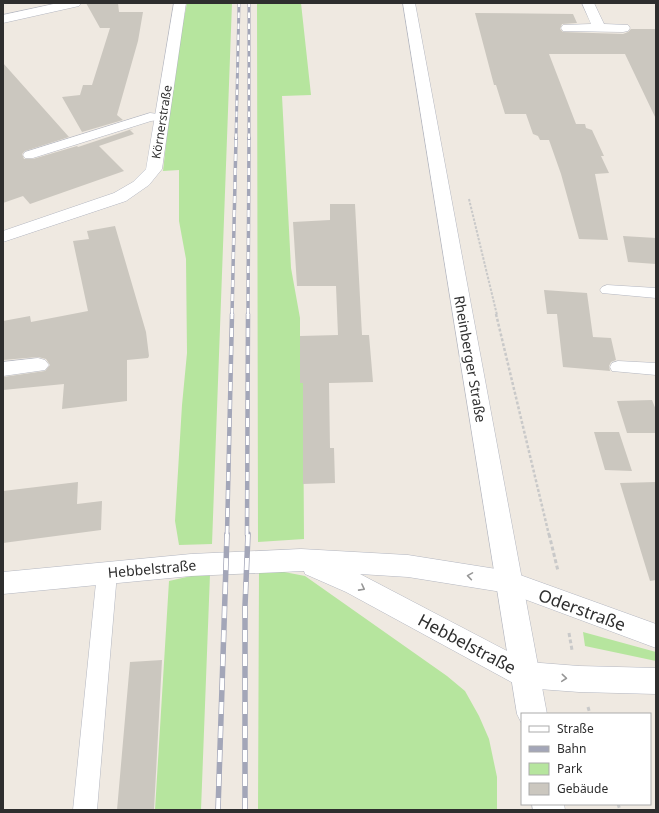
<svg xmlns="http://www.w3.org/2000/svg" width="659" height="813" font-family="'Noto Sans',sans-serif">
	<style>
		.green { fill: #b6e59e }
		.building { fill: #cbc7bf }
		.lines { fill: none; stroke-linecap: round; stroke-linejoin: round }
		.service-casing { stroke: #b4b7c1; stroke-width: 1 }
		.minor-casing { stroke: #b4b7c1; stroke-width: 1 }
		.secondary-casing { stroke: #b4b7c1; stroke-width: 1 }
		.path-far2 { stroke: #c9c9c9; stroke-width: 2; stroke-dasharray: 2.5 1.5; stroke-linecap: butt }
		.path-far1 { stroke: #c9c9c9; stroke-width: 2.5; stroke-dasharray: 3 2; stroke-linecap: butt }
		.path { stroke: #c9c9c9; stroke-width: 3; stroke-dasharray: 4 2.5; stroke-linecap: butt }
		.service { fill: #fff; fill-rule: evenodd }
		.minor { fill: #fff; fill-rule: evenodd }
		.secondary { fill: #fff; fill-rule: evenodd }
		.rail-far3-casing { stroke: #a3a6b8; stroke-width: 3 }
		.rail-far2-casing { stroke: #a3a6b8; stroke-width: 3.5 }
		.rail-far1-casing { stroke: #a3a6b8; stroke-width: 4.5 }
		.rail-casing { stroke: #a3a6b8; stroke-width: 5.5 }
		.rail-far3 { stroke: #fff; stroke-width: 2; stroke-dasharray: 5.5; stroke-linecap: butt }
		.rail-far2 { stroke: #fff; stroke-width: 2.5; stroke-dasharray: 7; stroke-linecap: butt }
		.rail-far1 { stroke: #fff; stroke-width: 3; stroke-dasharray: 9; stroke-linecap: butt }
		.rail { stroke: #fff; stroke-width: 4; stroke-dasharray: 12; stroke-linecap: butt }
		.oneway { stroke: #969696 }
		.labels { text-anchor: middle; stroke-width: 4; stroke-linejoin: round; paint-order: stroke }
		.far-street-label { font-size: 12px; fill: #2e2e2e; stroke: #fff }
		.street-label { font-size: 14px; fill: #2e2e2e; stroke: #fff }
		.near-street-label { font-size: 17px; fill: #2e2e2e; stroke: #fff }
	</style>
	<rect width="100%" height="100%" fill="#efe9e1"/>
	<path class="green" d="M187,3H232L212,544L179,545L175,521L182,405L187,353L186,259L179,221V170L163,171L175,64Z
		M257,3H301L311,95L282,96L291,268L300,318V383H303L304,539L258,542Z
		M259,570L279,571L305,576L447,676L465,691L479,716L489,739L497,777V810H258Z
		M200,574H210L201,810H155L169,581Z
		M583,632L656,652V661L585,646Z"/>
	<path class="building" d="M86,3H118L119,12H143L138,41L117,115L123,120L82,132L62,97L80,95L83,85H92L110,28H100Z
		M475,13L573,14L577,23L562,24L560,29L563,32L623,34L628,32L631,29H656V119L625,54H549L576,124H585L586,128L592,130L604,156H601L609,173L595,174L608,240L579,239L561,174L549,140H540L538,136L533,134L526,114H505L496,85H494Z
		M3,63L69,137L25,151L22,154L24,159H33L77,146L78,147L132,129H133L130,130L134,134L99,146L124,171L30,204L23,196L3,203Z
		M330,204H355L362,335H369L373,382L329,383L330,448H334L335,483L303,484V383H300V336L338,335L336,286H297L293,222L330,220Z
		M115,226L146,332L149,356L148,358L127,360V401L62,409L64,384L3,390V377L45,371L50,365L46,359L38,357L3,360V321L30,316L31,322L88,311L73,241L89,239L87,231Z
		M623,236L656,238V264L628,262Z
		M544,290L587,293L593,337L611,338L616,360L611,362L609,366L610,371L563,367L557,314H547Z
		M652,400L656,410V433H627L617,401Z
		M594,432H619L632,471L605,470Z
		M78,482L77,504L102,501L101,530L3,543V491Z
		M656,482V580L650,581L620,483Z
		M162,660L154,810H117L130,662Z"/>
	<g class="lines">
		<defs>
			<path id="service" d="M150,113L166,115L168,117L166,119L151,121L33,158H25L23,155L25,152Z
				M607,285L656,288V298L602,293L600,290L602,287Z
				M618,361L656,363V375L612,371L610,367L612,363Z
				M107,564L114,567L117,573L97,810H73L97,573L100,567Z"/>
			<path id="minor" d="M58,3H81L79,6L3,23V15Z
				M174,3H186L162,169L149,185L126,201L3,242V231L114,193L133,182L146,169Z
				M582,3H594L604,24L628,25L630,28L628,31L623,32L563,31L561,28L563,25L591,24Z
				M38,358L45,360L49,365L45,370L3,376V362Z
				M301,549L408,555L509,571L656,624V648L508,593L408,577L360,574L528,662L579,666L656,668V694L579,692L525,688L515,684L346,592L305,574L304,571L191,576L3,594V572L191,554Z"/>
			<path id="secondary" d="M403,3H415L547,714H522V724L517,714Z
				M532,804H564L565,810H533Z"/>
		</defs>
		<use href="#service" class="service-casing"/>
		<use href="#minor" class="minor-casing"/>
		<use href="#secondary" class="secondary-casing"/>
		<path class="path-far2" d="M469,199L497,315"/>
		<path class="path-far1" d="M496,314L549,535"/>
		<path class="path" d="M549,534L558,571
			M569,633L572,650
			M588,707L590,714
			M618,804L620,810"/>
		<use href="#service" class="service"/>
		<use href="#minor" class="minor"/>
		<use href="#secondary" class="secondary"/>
		<defs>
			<path id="rail-far3" d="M236,139L239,3
				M249,139V3"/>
			<path id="rail-far2" d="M232,315L236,138
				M248,315L249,138"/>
			<path id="rail-far1" d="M227,535L232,314
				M247,535L248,314"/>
			<path id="rail" d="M218,810L227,534
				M245,810V606L248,534"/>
		</defs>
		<use href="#rail-far3" class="rail-far3-casing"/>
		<use href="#rail-far2" class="rail-far2-casing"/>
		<use href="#rail-far1" class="rail-far1-casing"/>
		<use href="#rail" class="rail-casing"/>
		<use href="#rail-far3" class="rail-far3"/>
		<use href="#rail-far2" class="rail-far2"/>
		<use href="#rail-far1" class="rail-far1"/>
		<use href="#rail" class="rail"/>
	</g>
	<defs><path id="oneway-chevron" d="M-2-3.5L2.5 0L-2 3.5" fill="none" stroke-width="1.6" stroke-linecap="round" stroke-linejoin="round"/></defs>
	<g class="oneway">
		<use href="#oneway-chevron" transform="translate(470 576) rotate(-171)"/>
		<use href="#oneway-chevron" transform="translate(362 588) rotate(28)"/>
		<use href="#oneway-chevron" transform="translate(564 678) rotate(5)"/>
	</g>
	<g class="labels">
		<g class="far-street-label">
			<text transform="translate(162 122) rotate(-81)" y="4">Körnerstraße</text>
		</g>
		<g class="street-label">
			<text transform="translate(470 359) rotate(80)" y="5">Rheinberger Straße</text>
			<text transform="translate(152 569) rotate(-5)" y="5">Hebbelstraße</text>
		</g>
		<g class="near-street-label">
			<text transform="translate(582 610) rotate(20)" y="6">Oderstraße</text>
			<text transform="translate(467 644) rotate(28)" y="6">Hebbelstraße</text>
		</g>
	</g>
	<rect width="659" height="813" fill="none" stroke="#2e2e2e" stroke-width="8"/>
	<rect x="521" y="713" width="130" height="92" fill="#ffffff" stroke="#ababab"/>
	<rect x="529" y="726" width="20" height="6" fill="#ffffff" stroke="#ababab"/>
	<text x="557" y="733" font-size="12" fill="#2e2e2e">Straße</text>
	<rect x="529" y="746" width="20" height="6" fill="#a3a6b8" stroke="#ababab"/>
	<text x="557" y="753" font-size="12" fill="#2e2e2e">Bahn</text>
	<rect x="529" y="763" width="20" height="12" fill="#b6e59e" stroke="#ababab"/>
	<text x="557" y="773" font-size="12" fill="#2e2e2e">Park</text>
	<rect x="529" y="783" width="20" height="12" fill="#cbc7bf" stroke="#ababab"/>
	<text x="557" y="793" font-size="12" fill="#2e2e2e">Gebäude</text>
</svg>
